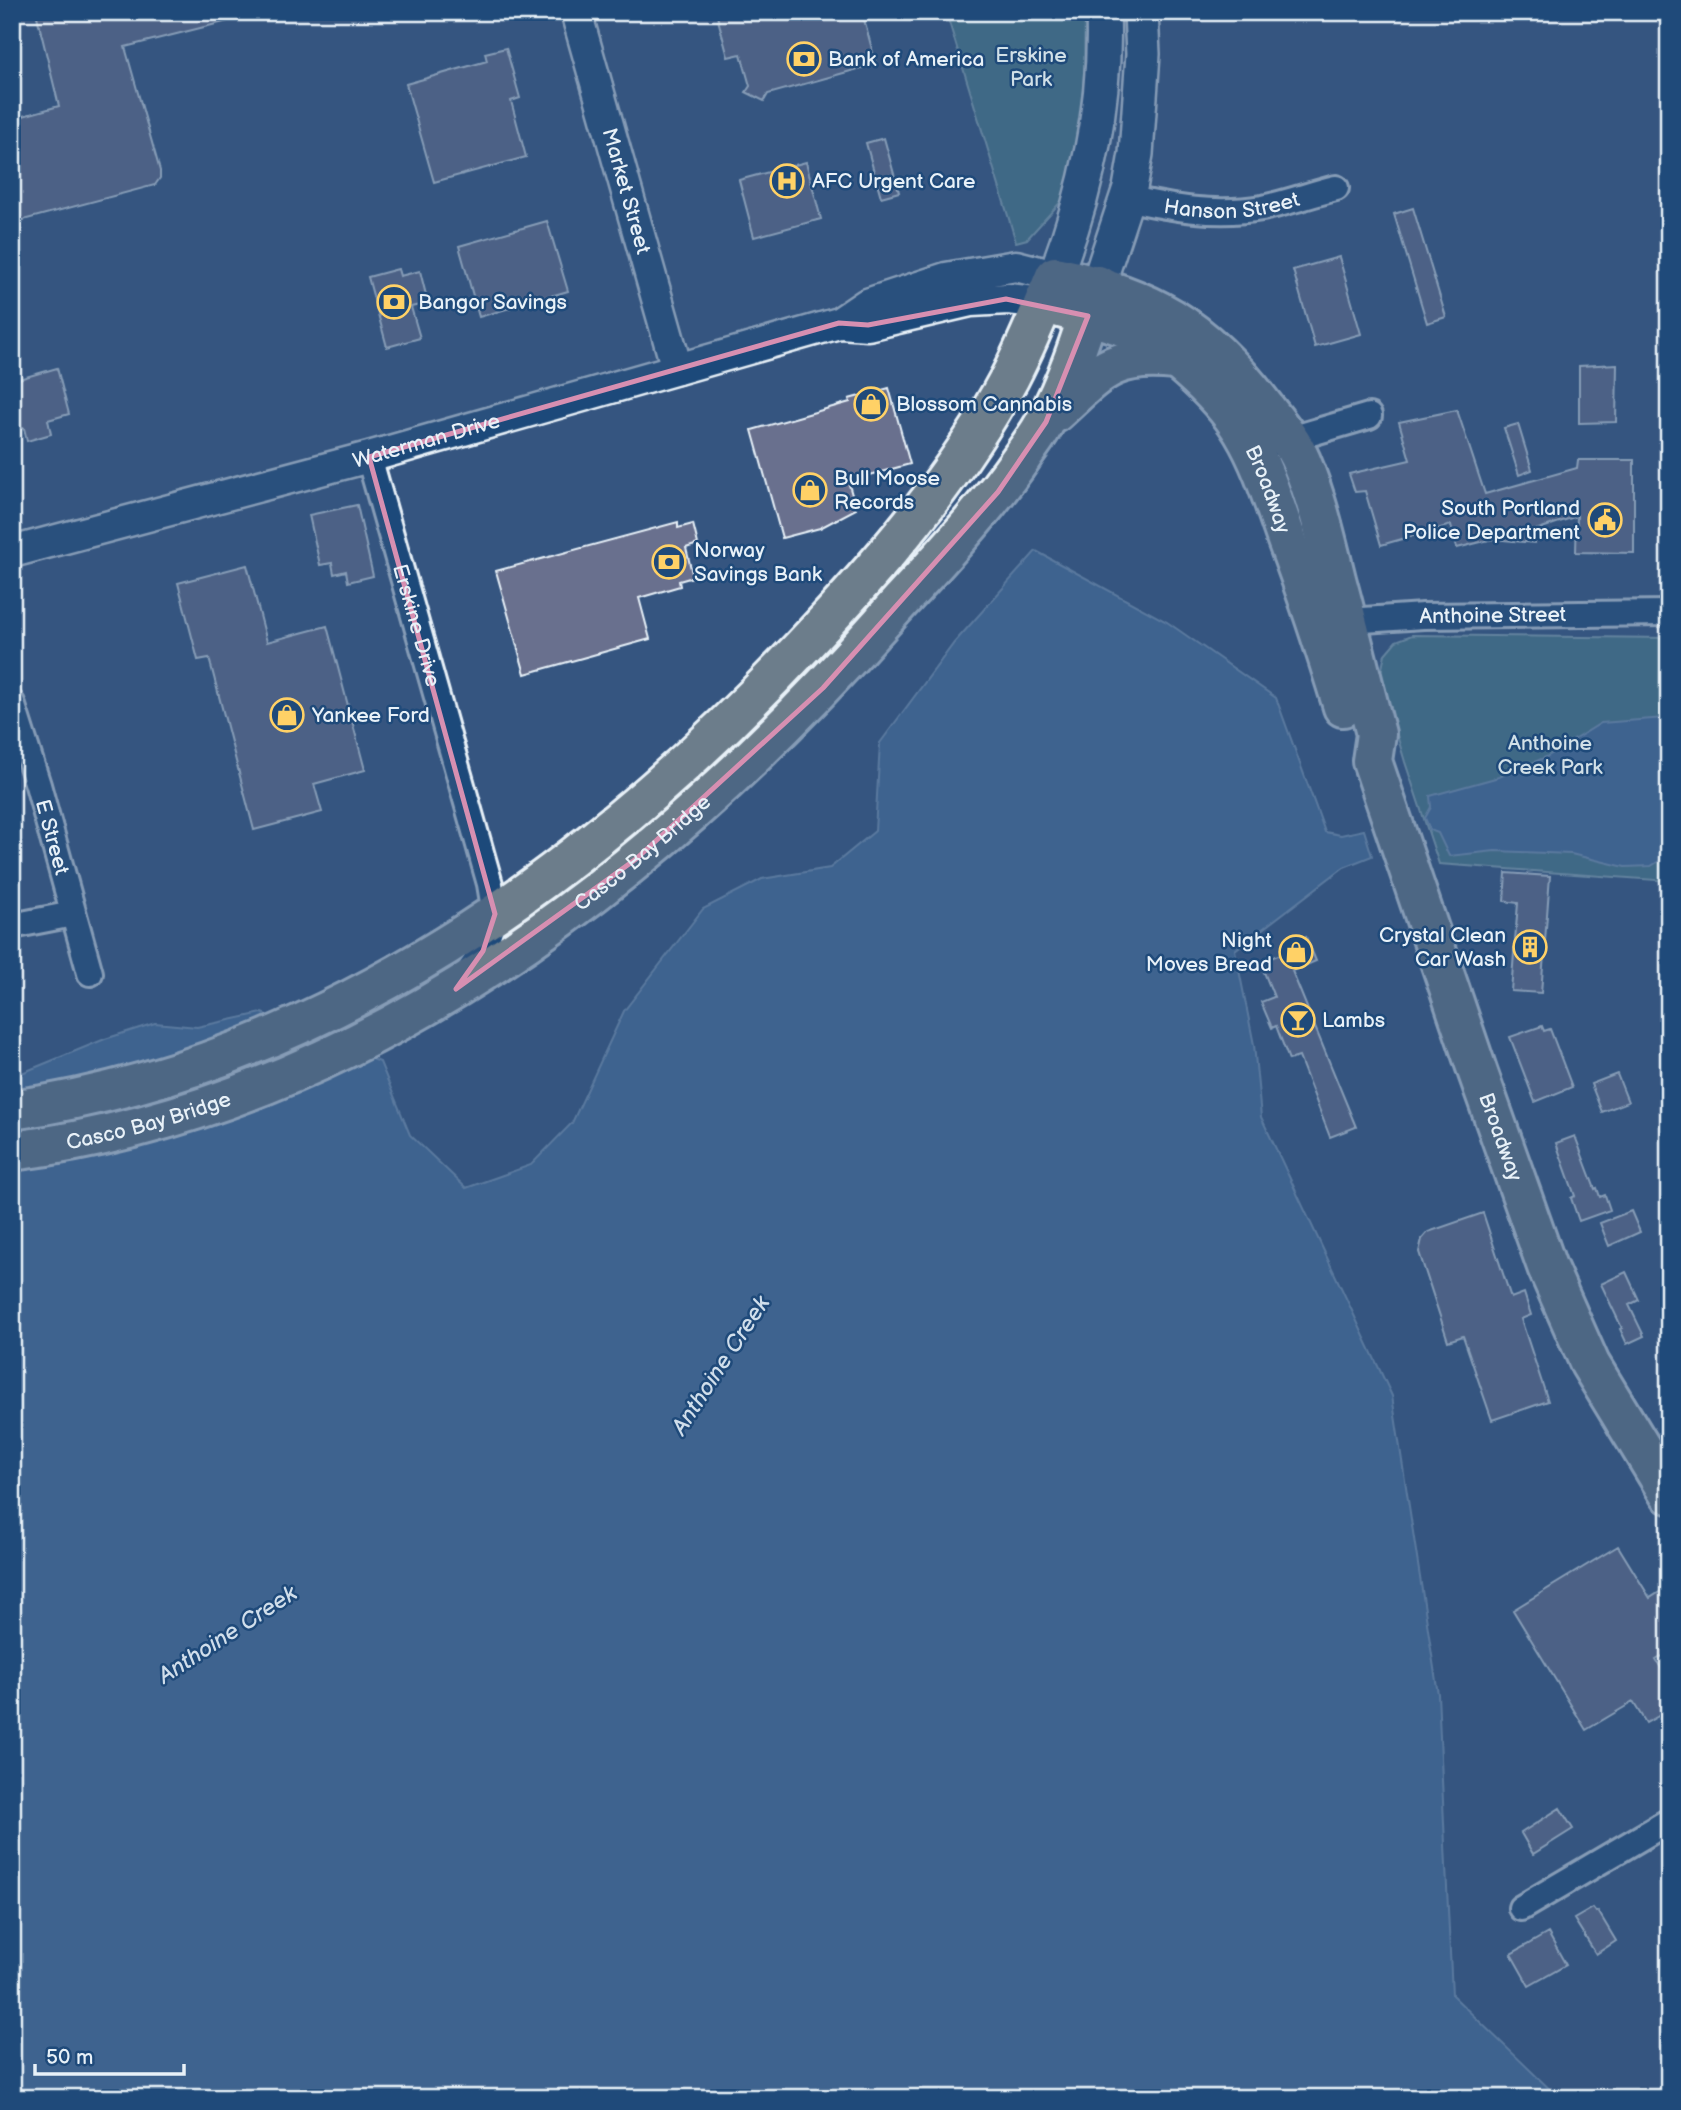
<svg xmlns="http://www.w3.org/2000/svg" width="1681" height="2110" viewBox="0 0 1681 2110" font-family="'Balsamiq Sans',sans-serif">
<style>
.green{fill:#4d818e;stroke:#9ab9c3;stroke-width:2}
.water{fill:#4873a2;stroke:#88a5c4;stroke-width:2}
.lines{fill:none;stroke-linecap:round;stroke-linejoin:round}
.stream{stroke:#88a5c4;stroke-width:6}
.building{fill:#69708e;stroke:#e8f1f8;stroke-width:2}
.minor-casing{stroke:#e8f1f8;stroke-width:30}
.tertiary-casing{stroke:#e8f1f8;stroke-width:35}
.secondary-casing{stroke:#e8f1f8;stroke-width:38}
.primary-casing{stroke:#e8f1f8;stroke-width:44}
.minor{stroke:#1f4a7a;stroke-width:24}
.tertiary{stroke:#1f4a7a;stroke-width:30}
.secondary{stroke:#1f4a7a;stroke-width:33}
.primary{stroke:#6c7d8b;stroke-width:38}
.marked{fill:none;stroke:#d78fb1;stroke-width:5;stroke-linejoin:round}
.labels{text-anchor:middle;stroke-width:5;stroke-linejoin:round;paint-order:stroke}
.park-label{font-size:21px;fill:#d1e0e8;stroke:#1f4a7a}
.poi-label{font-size:21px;fill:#e8f1f8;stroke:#1f4a7a;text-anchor:start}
.street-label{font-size:21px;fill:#e8f1f8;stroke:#1f4a7a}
.water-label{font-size:23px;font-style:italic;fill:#d0deeb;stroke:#1f4a7a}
</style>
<rect width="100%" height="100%" fill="#355580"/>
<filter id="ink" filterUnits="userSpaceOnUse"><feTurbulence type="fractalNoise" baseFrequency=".0143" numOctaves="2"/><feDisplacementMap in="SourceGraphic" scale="14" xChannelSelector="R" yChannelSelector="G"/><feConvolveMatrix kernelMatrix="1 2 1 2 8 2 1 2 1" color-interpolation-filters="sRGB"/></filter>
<g filter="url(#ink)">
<path class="green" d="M 946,12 L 1085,12 L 1084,74 L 1080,126 L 1066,196 L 1027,239 L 1016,242 Z
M 1412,635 L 1669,638 L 1669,881 L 1439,864 L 1405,762 L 1380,678 L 1385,654 L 1396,641 Z
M 1669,1113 L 1669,1232 L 1662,1213 Z"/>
<path class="water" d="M 1036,551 L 1167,622 L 1276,698 L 1325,832 L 1341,835 L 1364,830 L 1372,856 L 1344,867 L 1235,950 L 1254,1045 L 1261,1117 L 1392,1396 L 1438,1694 L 1452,1995 L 1559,2098 L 12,2098 L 12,1077 L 105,1039 L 155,1023 L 197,1027 L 262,1013 L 380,1062 L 410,1135 L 466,1188 L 531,1165 L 572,1123 L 624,1011 L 703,909 L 762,879 L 830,868 L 875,831 L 880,743 L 954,643 Z
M 1665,718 L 1669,724 L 1669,855 L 1651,866 L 1625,867 L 1571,854 L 1495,851 L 1449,856 L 1438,833 L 1430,830 L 1425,818 L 1431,807 L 1430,796 L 1499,777 L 1546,757 L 1601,723 Z"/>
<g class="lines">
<path class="stream" d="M 1669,1000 L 1661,1023 L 1665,1087 L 1669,1100"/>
</g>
<path class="building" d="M 36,12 L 239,12 L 240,18 L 125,47 L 160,171 L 160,178 L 155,185 L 12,223 L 12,119 L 59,106 Z
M 716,12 L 862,12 L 876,64 L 768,94 L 764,101 L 746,92 L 750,86 L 741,54 L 728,57 Z
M 506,48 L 520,98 L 511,101 L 526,157 L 434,182 L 406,84 L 487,61 L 485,53 Z
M 884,138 L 899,192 L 881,197 L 866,143 Z
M 806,162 L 821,219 L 754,237 L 739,180 Z
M 1413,208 L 1446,317 L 1427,323 L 1394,214 Z
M 547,221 L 568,291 L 479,317 L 459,246 Z
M 1339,257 L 1361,334 L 1315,347 L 1293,270 Z
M 398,269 L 400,276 L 420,271 L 428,303 L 411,307 L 420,338 L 387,347 L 368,277 Z
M 1617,364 L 1616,422 L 1579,423 L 1579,366 Z
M 57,368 L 69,414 L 48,420 L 51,434 L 27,441 L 24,428 L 12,431 L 12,381 Z
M 889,388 L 910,464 L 848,481 L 856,509 L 820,528 L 782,538 L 752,430 L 850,402 L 849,399 Z
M 1457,410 L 1485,494 L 1577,468 L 1578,460 L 1634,460 L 1634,553 L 1576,552 L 1577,516 L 1533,531 L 1535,543 L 1493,539 L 1457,548 L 1451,525 L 1381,545 L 1365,491 L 1355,492 L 1349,474 L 1410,460 L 1399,422 Z
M 1518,424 L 1532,470 L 1519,475 L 1504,428 Z
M 357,505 L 373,576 L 348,582 L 346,571 L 334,574 L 332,563 L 320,565 L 309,515 Z
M 678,522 L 678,528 L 693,524 L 698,544 L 686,548 L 693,577 L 679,581 L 680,586 L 639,598 L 650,639 L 525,674 L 496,571 Z
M 247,565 L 267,642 L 327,626 L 365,770 L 314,784 L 322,812 L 254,830 L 209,658 L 198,660 L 178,583 Z
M 1506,873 L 1550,876 L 1541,993 L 1511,991 L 1518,903 L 1504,901 Z
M 1306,937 L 1316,961 L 1292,971 L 1356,1127 L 1330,1137 L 1299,1057 L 1289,1060 L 1276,1026 L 1272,1028 L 1261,1002 L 1274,997 L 1260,962 L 1289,951 L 1286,945 Z
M 1542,1026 L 1544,1031 L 1550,1029 L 1572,1087 L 1535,1102 L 1510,1037 Z
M 1617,1074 L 1628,1102 L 1602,1112 L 1591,1084 Z
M 1575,1136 L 1595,1189 L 1597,1188 L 1600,1197 L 1605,1195 L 1610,1210 L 1579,1221 L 1571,1198 L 1575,1196 L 1556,1143 Z
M 1631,1211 L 1640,1232 L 1609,1246 L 1600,1223 Z
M 1483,1213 L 1511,1298 L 1524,1293 L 1531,1315 L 1521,1319 L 1548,1401 L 1492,1420 L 1463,1336 L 1448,1341 L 1419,1252 L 1422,1239 L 1428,1232 Z
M 1626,1272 L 1639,1300 L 1629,1305 L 1644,1336 L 1627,1344 L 1620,1329 L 1622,1328 L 1601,1284 Z
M 1618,1546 L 1650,1598 L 1669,1586 L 1669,1652 L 1656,1660 L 1669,1680 L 1669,1710 L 1646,1723 L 1633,1702 L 1586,1730 L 1513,1610 Z
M 1560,1808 L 1573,1829 L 1533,1854 L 1521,1833 Z
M 1593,1908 L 1596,1912 L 1598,1911 L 1616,1941 L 1596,1954 L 1574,1919 Z
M 1548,1933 L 1566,1965 L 1529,1986 L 1511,1954 Z"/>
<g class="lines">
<defs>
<g id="minor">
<path id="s1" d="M 1126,198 C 1171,208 1216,216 1262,208 C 1287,203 1311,194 1336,188"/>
<path d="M 1277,443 L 1369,416"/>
<path id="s2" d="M 369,457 L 490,884 L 495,914 L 483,951 L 467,974"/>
<path id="s3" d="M 1334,622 L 1423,616 L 1669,613"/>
<path id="s4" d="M 12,703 L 38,785 L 90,973"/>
<path d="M 12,926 L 73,914"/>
<path d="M 1521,1908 L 1669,1821"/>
</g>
<g id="tertiary">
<path id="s5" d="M 576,12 L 677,369"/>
<path d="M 840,323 L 868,325 L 971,301 L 1008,299 L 1044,303"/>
<path id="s6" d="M 12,552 L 369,457 L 839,323 L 867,304 L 946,278 L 1016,266 L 1055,276"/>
</g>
<path id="secondary" d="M 1055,276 C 1087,192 1107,103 1103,12
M 1098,285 L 1130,188 L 1136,154 L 1143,54 L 1141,12"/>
<g id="primary">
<path id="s7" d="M 1063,309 C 1082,314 1101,319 1119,325 C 1162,341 1220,393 1243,432 C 1263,465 1274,504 1287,540 C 1308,596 1326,651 1343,707"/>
<path d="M 1055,413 C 1099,373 1111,353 1175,360"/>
<path id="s8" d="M 12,1110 C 325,1065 591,872 802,647 C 878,567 958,475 1010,377 C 1027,344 1041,310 1055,276 C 1150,296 1203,326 1262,404 C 1276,422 1292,440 1301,461 C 1317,499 1326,539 1336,579 C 1350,630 1362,682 1376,734 L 1372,761 L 1478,1073 L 1547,1267 L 1590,1364 L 1669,1494"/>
<path id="s9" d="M 12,1151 C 357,1108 657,875 881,623 C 930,568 981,517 1022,457 C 1030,445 1040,433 1046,420 C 1069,378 1083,331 1098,285"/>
</g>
</defs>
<use href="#minor" class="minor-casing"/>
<use href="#tertiary" class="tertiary-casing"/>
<use href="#secondary" class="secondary-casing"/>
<use href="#primary" class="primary-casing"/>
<use href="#minor" class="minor"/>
<use href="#tertiary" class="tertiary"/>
<use href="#secondary" class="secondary"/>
<use href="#primary" class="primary"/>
</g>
</g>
<path d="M0 0H1681V2110H0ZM 1006,299 L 1088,316 L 1046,422 L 998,492 L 823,688 L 636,859 L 456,989 L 483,951 L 495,914 L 369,457 L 839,323 L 868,325 Z" fill="#355580" fill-opacity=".55" fill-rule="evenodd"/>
<path class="marked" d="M 1006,299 L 1088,316 L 1046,422 L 998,492 L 823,688 L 636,859 L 456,989 L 483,951 L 495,914 L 369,457 L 839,323 L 868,325 Z"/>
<defs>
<symbol id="bank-ring" viewBox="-11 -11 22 22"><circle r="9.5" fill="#1f4a7a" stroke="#ffd166" stroke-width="1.5"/><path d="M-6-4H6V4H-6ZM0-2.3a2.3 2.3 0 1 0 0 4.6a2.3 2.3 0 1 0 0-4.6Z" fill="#ffd166"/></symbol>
<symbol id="hospital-ring" viewBox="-11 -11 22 22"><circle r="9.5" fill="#1f4a7a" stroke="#ffd166" stroke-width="1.5"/><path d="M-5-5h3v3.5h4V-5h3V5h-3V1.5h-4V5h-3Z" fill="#ffd166"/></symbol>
<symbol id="shop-ring" viewBox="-11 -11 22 22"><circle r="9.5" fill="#1f4a7a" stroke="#ffd166" stroke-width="1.5"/><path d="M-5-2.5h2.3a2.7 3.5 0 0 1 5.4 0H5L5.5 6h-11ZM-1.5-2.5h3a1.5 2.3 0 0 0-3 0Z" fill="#ffd166"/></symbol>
<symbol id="civic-ring" viewBox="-11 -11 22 22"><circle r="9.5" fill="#1f4a7a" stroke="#ffd166" stroke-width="1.5"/><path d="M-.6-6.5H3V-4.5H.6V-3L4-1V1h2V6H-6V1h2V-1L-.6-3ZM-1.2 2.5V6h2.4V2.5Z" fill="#ffd166"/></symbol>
<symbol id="building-ring" viewBox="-11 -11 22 22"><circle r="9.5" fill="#1f4a7a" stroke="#ffd166" stroke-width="1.5"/><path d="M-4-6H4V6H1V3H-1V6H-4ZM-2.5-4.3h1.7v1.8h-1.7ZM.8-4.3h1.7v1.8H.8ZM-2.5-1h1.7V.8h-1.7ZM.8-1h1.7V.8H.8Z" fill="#ffd166"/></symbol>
<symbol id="bar-ring" viewBox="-11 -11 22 22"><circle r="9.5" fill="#1f4a7a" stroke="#ffd166" stroke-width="1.5"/><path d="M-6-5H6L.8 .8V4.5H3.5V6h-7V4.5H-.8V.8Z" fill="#ffd166"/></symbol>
</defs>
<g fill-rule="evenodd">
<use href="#bank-ring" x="785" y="40" width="38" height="38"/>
<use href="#hospital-ring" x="768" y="162" width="38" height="38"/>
<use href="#bank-ring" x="375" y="283" width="38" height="38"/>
<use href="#shop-ring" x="852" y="385" width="38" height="38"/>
<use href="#shop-ring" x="791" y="471" width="38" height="38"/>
<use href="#civic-ring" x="1586" y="501" width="38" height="38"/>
<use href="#bank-ring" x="650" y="543" width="38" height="38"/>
<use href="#shop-ring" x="268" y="696" width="38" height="38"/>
<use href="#building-ring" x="1511" y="928" width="38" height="38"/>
<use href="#shop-ring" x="1277" y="933" width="38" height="38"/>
<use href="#bar-ring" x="1279" y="1001" width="38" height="38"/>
</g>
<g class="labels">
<g class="park-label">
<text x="1031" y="62">Erskine<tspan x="1031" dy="24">Park</tspan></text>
<text x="1550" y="750">Anthoine<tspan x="1550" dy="24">Creek Park</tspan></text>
</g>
<g class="poi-label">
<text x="828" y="66">Bank of America</text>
<text x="812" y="188">AFC Urgent Care</text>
<text x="418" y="309">Bangor Savings</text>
<text x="896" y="411">Blossom Cannabis</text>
<text x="834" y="485">Bull Moose<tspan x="834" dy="24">Records</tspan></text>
<text x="1580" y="515" text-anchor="end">South Portland<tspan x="1580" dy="24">Police Department</tspan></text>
<text x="694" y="557">Norway<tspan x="694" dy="24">Savings Bank</tspan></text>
<text x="312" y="722">Yankee Ford</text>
<text x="1506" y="942" text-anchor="end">Crystal Clean<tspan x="1506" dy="24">Car Wash</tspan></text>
<text x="1272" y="947" text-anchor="end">Night<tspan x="1272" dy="24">Moves Bread</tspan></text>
<text x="1322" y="1027">Lambs</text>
</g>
<g class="street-label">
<text dy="7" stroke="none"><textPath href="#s5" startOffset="186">Market Street</textPath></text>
<text dy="7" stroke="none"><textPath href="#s1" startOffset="107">Hanson Street</textPath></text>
<text dy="7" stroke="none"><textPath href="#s6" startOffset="429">Waterman Drive</textPath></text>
<text dy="7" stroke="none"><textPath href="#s7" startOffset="287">Broadway</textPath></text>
<text dy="7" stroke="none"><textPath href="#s3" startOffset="159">Anthoine Street</textPath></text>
<text dy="7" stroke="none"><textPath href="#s2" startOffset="175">Erskine Drive</textPath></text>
<text dy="7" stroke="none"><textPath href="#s4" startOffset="140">E Street</textPath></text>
<text dy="7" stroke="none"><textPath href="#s9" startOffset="707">Casco Bay Bridge</textPath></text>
<text dy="7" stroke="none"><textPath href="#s9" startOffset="140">Casco Bay Bridge</textPath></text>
<text dy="7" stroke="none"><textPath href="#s8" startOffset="2413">Broadway</textPath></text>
</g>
<g class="water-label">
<text transform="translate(720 1365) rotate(-57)" y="8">Anthoine Creek</text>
<text transform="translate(227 1634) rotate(-33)" y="8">Anthoine Creek</text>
</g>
</g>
<rect width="1681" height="2110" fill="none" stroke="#1f4a7a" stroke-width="42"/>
<rect x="21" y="21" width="1639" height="2068" fill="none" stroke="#e8f1f8" stroke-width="2.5" filter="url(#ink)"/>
<path d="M35 2064v10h149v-10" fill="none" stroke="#e8f1f8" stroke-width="3.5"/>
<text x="46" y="2064" font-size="21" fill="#e8f1f8" stroke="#1f4a7a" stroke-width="5" paint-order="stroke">50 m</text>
</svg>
